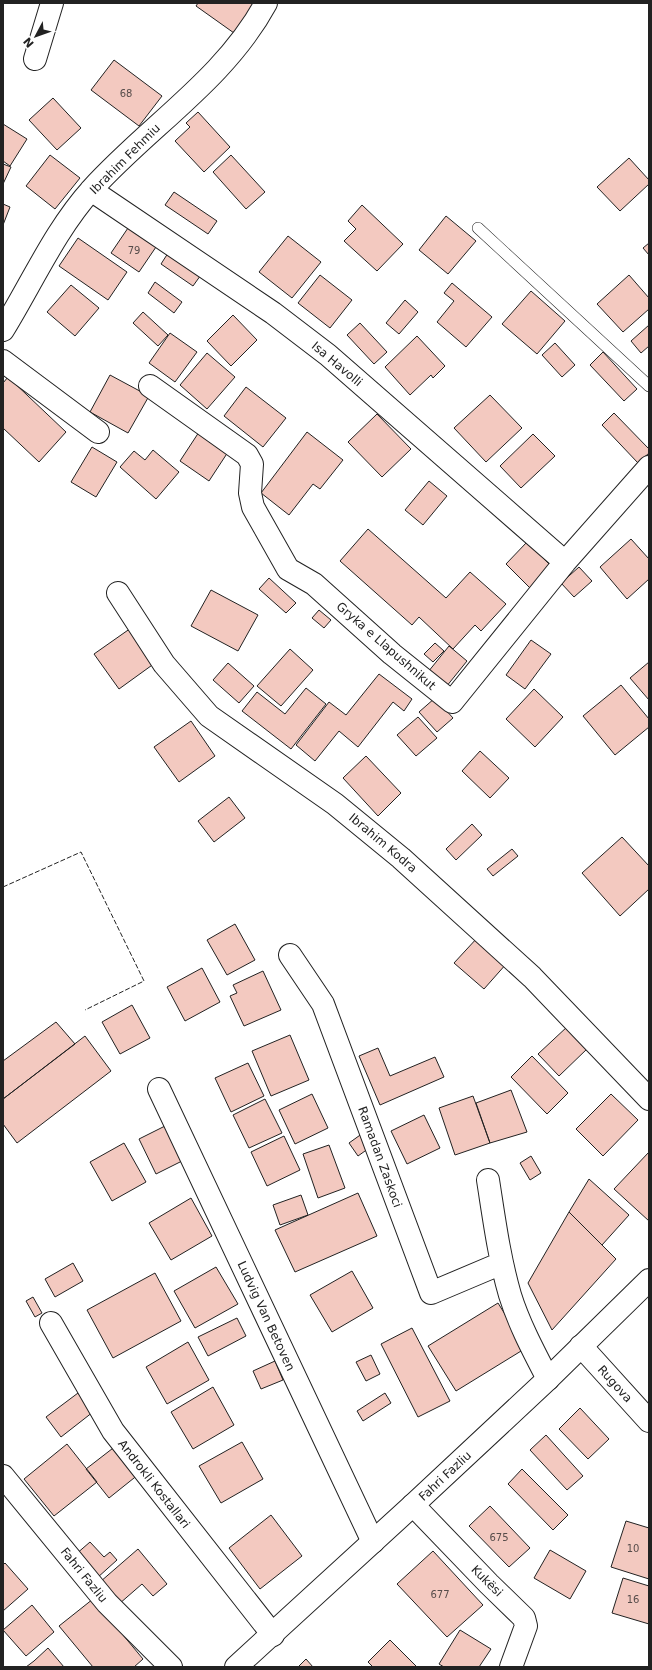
<svg xmlns="http://www.w3.org/2000/svg" width="652" height="1670" viewBox="0 0 652 1670" font-family="'DejaVu Sans',sans-serif">
<style>
.building{fill:#f3c9c0;stroke:#222}
.lines{fill:none;stroke-linecap:round;stroke-linejoin:round}
.lane-casing{stroke:#222;stroke-width:12}
.street-casing{stroke:#222;stroke-width:24}
.primary-casing{stroke:#222;stroke-width:24}
.lane{stroke:#fff;stroke-width:11}
.street{stroke:#fff;stroke-width:22}
.primary{stroke:#fff;stroke-width:22}
.fence{stroke:#222;stroke-width:1;stroke-dasharray:5 2;stroke-linecap:butt}
.labels{text-anchor:middle;stroke-width:3;stroke-linejoin:round;paint-order:stroke}
.number-label{font-size:10px;fill:#564c4a}
.street-label{font-size:12px;fill:#222;stroke:#fff}
</style>
<rect width="100%" height="100%" fill="#fff"/>
<path class="building" d="M 198,3 L 255,3 L 234,33 L 196,6 Z
M 114,60 L 162,96 L 139,126 L 91,90 Z
M 53,98 L 81,128 L 57,150 L 29,120 Z
M 198,112 L 230,147 L 204,172 L 175,141 L 190,127 L 186,123 Z
M 3,124 L 27,139 L 10,166 L 3,161 Z
M 50,155 L 80,178 L 55,209 L 26,186 Z
M 231,155 L 265,192 L 246,209 L 213,172 Z
M 629,158 L 649,180 L 649,184 L 620,211 L 597,187 Z
M 3,164 L 11,167 L 3,184 Z
M 174,192 L 217,221 L 208,234 L 165,205 Z
M 3,204 L 10,207 L 3,225 Z
M 362,205 L 403,244 L 377,271 L 344,241 L 356,229 L 348,221 Z
M 446,216 L 476,241 L 448,274 L 419,250 Z
M 128,228 L 156,247 L 139,272 L 111,253 Z
M 288,236 L 321,262 L 292,298 L 259,272 Z
M 78,238 L 127,272 L 108,300 L 59,266 Z
M 649,243 L 649,255 L 643,248 Z
M 170,250 L 203,272 L 193,286 L 161,264 Z
M 320,275 L 352,300 L 330,328 L 298,303 Z
M 629,275 L 649,298 L 649,309 L 623,332 L 597,304 Z
M 155,282 L 182,302 L 174,313 L 148,293 Z
M 452,283 L 492,317 L 466,347 L 437,322 L 454,301 L 444,293 Z
M 71,285 L 99,308 L 75,336 L 47,312 Z
M 531,291 L 565,321 L 537,354 L 502,324 Z
M 405,300 L 418,312 L 399,334 L 386,323 Z
M 143,312 L 168,335 L 158,346 L 133,323 Z
M 233,315 L 257,340 L 231,366 L 207,341 Z
M 360,323 L 387,352 L 374,364 L 347,335 Z
M 649,325 L 649,346 L 641,353 L 631,341 Z
M 170,333 L 197,352 L 175,382 L 149,363 Z
M 417,336 L 445,366 L 433,378 L 431,375 L 410,395 L 385,367 Z
M 555,343 L 575,365 L 562,377 L 542,355 Z
M 603,352 L 637,389 L 624,401 L 590,365 Z
M 207,353 L 235,377 L 207,409 L 180,385 Z
M 110,375 L 149,396 L 128,433 L 90,412 Z
M 8,377 L 66,432 L 39,462 L 3,428 L 3,383 Z
M 246,387 L 286,418 L 263,447 L 224,416 Z
M 490,395 L 522,428 L 486,462 L 454,428 Z
M 614,413 L 649,449 L 649,453 L 638,463 L 602,425 Z
M 377,414 L 411,449 L 382,477 L 348,442 Z
M 199,432 L 228,452 L 209,481 L 180,461 Z
M 307,432 L 343,460 L 320,489 L 313,484 L 289,515 L 261,493 Z
M 533,434 L 555,456 L 521,488 L 500,466 Z
M 92,447 L 117,462 L 96,497 L 71,482 Z
M 153,450 L 179,472 L 156,499 L 120,467 L 134,451 L 145,460 Z
M 429,481 L 447,496 L 423,525 L 405,510 Z
M 368,529 L 446,598 L 470,572 L 506,604 L 481,631 L 475,625 L 453,649 L 419,617 L 412,625 L 340,561 Z
M 631,539 L 649,559 L 649,579 L 627,599 L 600,567 Z
M 527,542 L 551,566 L 530,588 L 506,564 Z
M 579,567 L 592,581 L 574,597 L 561,583 Z
M 269,578 L 296,603 L 286,613 L 259,589 Z
M 211,590 L 258,615 L 238,651 L 191,626 Z
M 319,610 L 331,620 L 324,628 L 312,618 Z
M 131,628 L 155,663 L 119,689 L 94,654 Z
M 531,640 L 551,654 L 525,689 L 506,675 Z
M 435,643 L 444,651 L 433,662 L 424,654 Z
M 449,646 L 467,661 L 446,687 L 428,672 Z
M 290,649 L 313,670 L 281,706 L 257,686 Z
M 649,662 L 649,700 L 630,678 Z
M 228,663 L 254,686 L 239,703 L 213,680 Z
M 379,674 L 412,699 L 404,711 L 393,702 L 358,747 L 339,731 L 315,761 L 296,745 L 329,702 L 346,715 Z
M 621,685 L 649,719 L 649,727 L 615,755 L 583,716 Z
M 306,688 L 326,704 L 291,749 L 242,711 L 257,692 L 285,714 Z
M 534,689 L 563,717 L 535,747 L 506,719 Z
M 435,698 L 453,718 L 437,732 L 419,712 Z
M 418,717 L 437,738 L 416,756 L 397,735 Z
M 191,721 L 215,756 L 179,782 L 154,747 Z
M 480,751 L 509,778 L 490,798 L 462,771 Z
M 366,756 L 401,793 L 378,816 L 343,778 Z
M 229,797 L 245,818 L 214,842 L 198,821 Z
M 472,824 L 482,835 L 456,860 L 446,849 Z
M 622,837 L 649,866 L 649,889 L 620,916 L 582,873 Z
M 512,849 L 518,856 L 493,876 L 487,869 Z
M 235,924 L 255,960 L 227,975 L 207,940 Z
M 478,937 L 507,963 L 484,989 L 454,963 Z
M 202,968 L 220,1002 L 185,1021 L 167,987 Z
M 263,971 L 281,1010 L 244,1026 L 230,996 L 237,993 L 233,985 Z
M 132,1005 L 150,1038 L 120,1054 L 102,1022 Z
M 56,1022 L 75,1044 L 3,1099 L 3,1061 Z
M 568,1026 L 588,1048 L 559,1076 L 538,1054 Z
M 290,1035 L 309,1080 L 271,1096 L 252,1051 Z
M 85,1036 L 111,1071 L 17,1143 L 3,1124 L 3,1099 Z
M 378,1048 L 390,1076 L 435,1057 L 444,1077 L 380,1105 L 359,1056 Z
M 532,1056 L 568,1093 L 547,1114 L 511,1077 Z
M 248,1063 L 264,1096 L 231,1112 L 215,1078 Z
M 511,1090 L 527,1132 L 490,1143 L 476,1103 Z
M 312,1094 L 328,1128 L 295,1144 L 279,1110 Z
M 611,1094 L 638,1120 L 603,1156 L 576,1129 Z
M 473,1096 L 490,1143 L 455,1155 L 439,1108 Z
M 265,1099 L 282,1133 L 249,1148 L 233,1115 Z
M 424,1115 L 440,1148 L 407,1164 L 391,1131 Z
M 165,1126 L 182,1161 L 156,1174 L 139,1139 Z
M 363,1133 L 372,1146 L 358,1156 L 349,1143 Z
M 284,1136 L 300,1170 L 267,1186 L 251,1152 Z
M 124,1143 L 146,1182 L 112,1201 L 90,1162 Z
M 329,1145 L 345,1188 L 318,1198 L 303,1154 Z
M 649,1152 L 649,1221 L 614,1189 Z
M 531,1156 L 541,1173 L 530,1180 L 520,1163 Z
M 589,1179 L 629,1215 L 602,1245 L 569,1212 Z
M 358,1193 L 377,1236 L 295,1272 L 275,1230 Z
M 301,1195 L 308,1215 L 280,1225 L 273,1205 Z
M 191,1198 L 212,1236 L 171,1260 L 149,1223 Z
M 569,1212 L 616,1259 L 552,1330 L 528,1283 Z
M 73,1263 L 83,1281 L 55,1297 L 45,1279 Z
M 216,1267 L 238,1304 L 195,1328 L 174,1291 Z
M 352,1271 L 373,1308 L 332,1332 L 310,1295 Z
M 155,1273 L 181,1321 L 113,1358 L 87,1310 Z
M 33,1297 L 42,1313 L 35,1317 L 26,1301 Z
M 498,1303 L 526,1348 L 456,1391 L 428,1346 Z
M 237,1318 L 246,1336 L 208,1356 L 198,1337 Z
M 412,1328 L 450,1401 L 418,1417 L 381,1344 Z
M 188,1342 L 209,1380 L 167,1404 L 146,1367 Z
M 371,1355 L 380,1374 L 366,1381 L 356,1362 Z
M 275,1361 L 283,1380 L 261,1389 L 253,1371 Z
M 213,1387 L 234,1425 L 193,1449 L 171,1412 Z
M 78,1393 L 93,1412 L 61,1437 L 46,1417 Z
M 385,1393 L 391,1403 L 363,1421 L 357,1411 Z
M 580,1408 L 609,1439 L 588,1459 L 559,1429 Z
M 546,1435 L 583,1476 L 567,1490 L 530,1450 Z
M 242,1442 L 263,1479 L 221,1503 L 199,1466 Z
M 67,1444 L 97,1482 L 54,1516 L 24,1479 Z
M 117,1445 L 139,1474 L 109,1498 L 86,1469 Z
M 522,1469 L 568,1515 L 553,1530 L 508,1484 Z
M 490,1506 L 530,1548 L 509,1567 L 469,1526 Z
M 271,1515 L 302,1556 L 260,1589 L 229,1548 Z
M 626,1521 L 649,1528 L 649,1579 L 611,1567 Z
M 90,1542 L 104,1557 L 110,1552 L 117,1560 L 97,1578 L 75,1555 Z
M 138,1549 L 167,1584 L 153,1596 L 142,1584 L 119,1604 L 100,1582 Z
M 550,1550 L 586,1571 L 570,1599 L 534,1578 Z
M 433,1551 L 483,1605 L 447,1637 L 397,1584 Z
M 5,1563 L 28,1589 L 3,1611 L 3,1565 Z
M 623,1578 L 649,1586 L 649,1624 L 612,1613 Z
M 93,1599 L 143,1659 L 134,1667 L 93,1667 L 59,1626 Z
M 32,1605 L 54,1632 L 26,1656 L 3,1630 Z
M 460,1630 L 491,1649 L 479,1667 L 444,1667 L 439,1664 Z
M 390,1640 L 417,1667 L 373,1667 L 368,1662 Z
M 48,1648 L 64,1667 L 26,1667 L 34,1661 Z
M 306,1659 L 313,1667 L 298,1667 Z"/>
<g class="lines">
<defs>
<path id="lane" d="M 478,228 L 649,386"/>
<path id="street" d="M 35,59 L 52,3
M 91,190 L 273,313 L 328,355 L 565,562
M 3,330 C 32,283 55,230 92,189 C 149,126 225,79 266,3
M 3,361 L 98,432
M 150,386 L 247,455 L 252,464 L 250,493 L 253,507 L 288,569 L 314,584 L 392,654 L 452,702 L 565,562 L 649,467
M 118,593 L 164,664 L 209,716 L 335,804 L 401,858 L 532,977 L 649,1099
M 290,955 L 323,1004 L 431,1293 L 502,1263
M 159,1089 L 373,1542
M 488,1180 C 494,1218 499,1257 510,1295 C 519,1324 534,1352 548,1379
M 51,1323 L 113,1431 L 273,1635
M 581,1346 L 649,1421
M 3,1476 L 107,1603 L 171,1667
M 413,1505 L 489,1584 L 524,1618 L 526,1626 L 511,1667"/>
<path id="primary" d="M 236,1667 L 413,1505 L 548,1379 L 649,1280"/>
</defs>
<use href="#lane" class="lane-casing"/>
<use href="#street" class="street-casing"/>
<use href="#primary" class="primary-casing"/>
<use href="#lane" class="lane"/>
<use href="#street" class="street"/>
<use href="#primary" class="primary"/>
<path class="fence" d="M 3,887 L 81,852 L 144,981 L 85,1010"/>
</g>
<g class="labels">
<g class="number-label">
<text x="126" y="97">68</text>
<text x="134" y="254">79</text>
<text x="499" y="1541">675</text>
<text x="633" y="1552">10</text>
<text x="440" y="1598">677</text>
<text x="633" y="1603">16</text>
</g>
<g class="street-label">
<text transform="translate(125 159) rotate(-45)" y="4">Ibrahim Fehmiu</text>
<text transform="translate(337 364) rotate(40)" y="4">Isa Havolli</text>
<text transform="translate(386 646) rotate(41)" y="4">Gryka e Llapushnikut</text>
<text transform="translate(383 843) rotate(40)" y="4">Ibrahim Kodra</text>
<text transform="translate(380 1157) rotate(70)" y="4">Ramadan Zaskoci</text>
<text transform="translate(266 1316) rotate(65)" y="4">Ludvig Van Betoven</text>
<text transform="translate(615 1384) rotate(48)" y="4">Rugova</text>
<text transform="translate(445 1476) rotate(-43)" y="4">Fahri Fazliu</text>
<text transform="translate(154 1484) rotate(52)" y="4">Androkli Kostallari</text>
<text transform="translate(84 1575) rotate(51)" y="4">Fahri Fazliu</text>
<text transform="translate(487 1581) rotate(45)" y="4">Kukësi</text>
</g>
</g>
<rect width="652" height="1670" fill="none" stroke="#222222" stroke-width="8"/>
<g transform="translate(36 36) rotate(229)" stroke="#ffffff" stroke-width="3" paint-order="stroke">
<path d="M0-3L7 15L0 10L-7 15Z" fill="#222222"/>
<text y="-6" font-size="11" font-weight="bold" text-anchor="middle" fill="#222222">N</text>
</g>
</svg>
